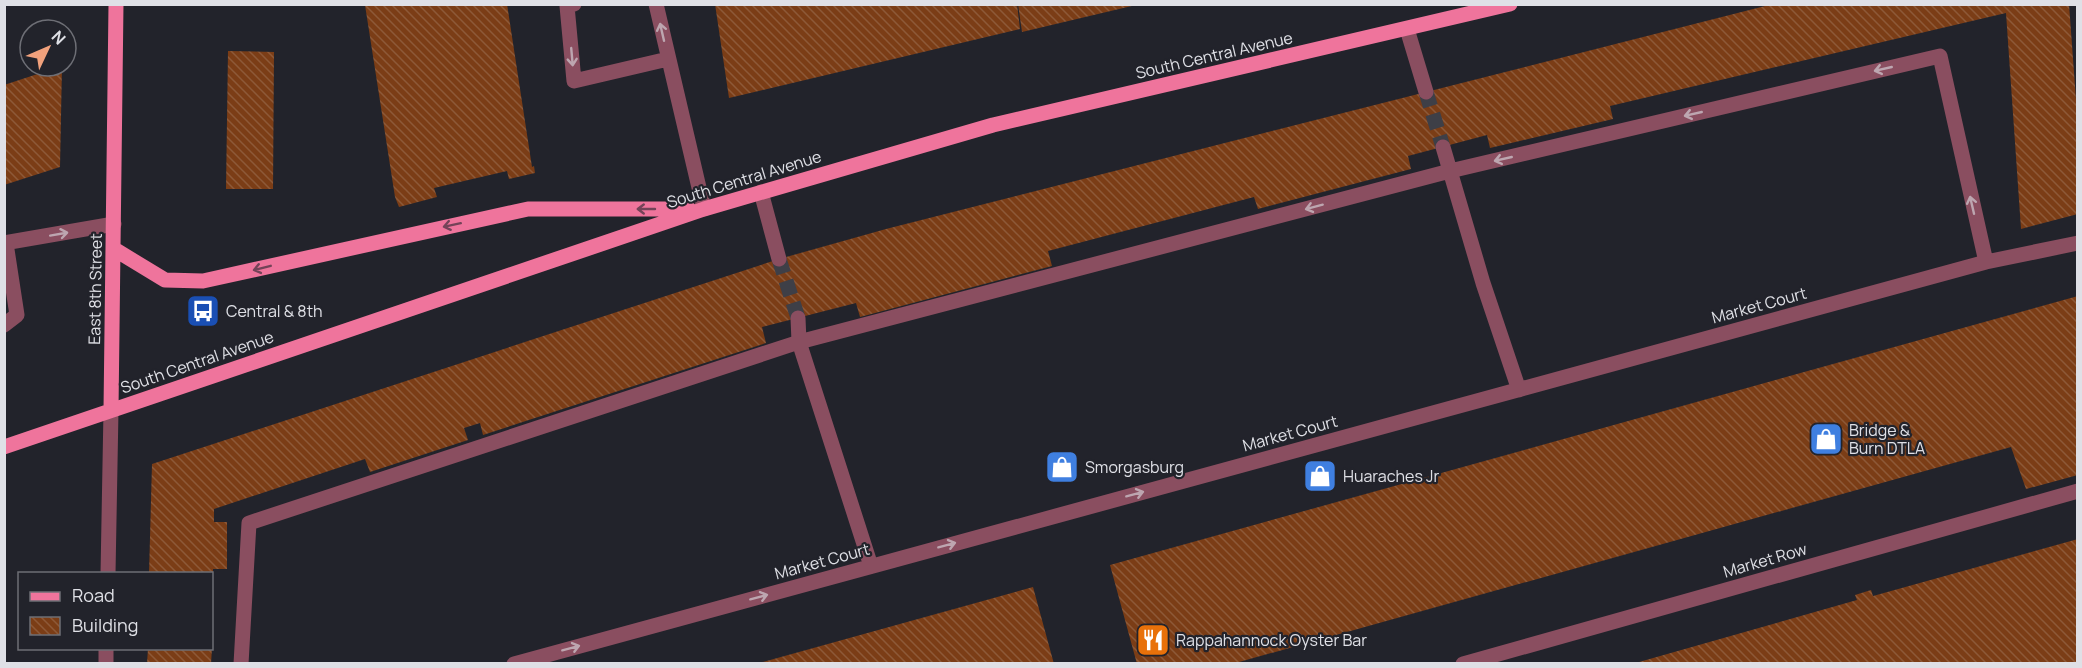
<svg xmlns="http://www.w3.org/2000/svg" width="2082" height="668" viewBox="0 0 2082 668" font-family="Manrope,sans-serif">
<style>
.building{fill:url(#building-back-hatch)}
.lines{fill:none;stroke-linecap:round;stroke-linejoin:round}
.minor-tunnel{stroke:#3e3f47;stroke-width:15;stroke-dasharray:15 8;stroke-linecap:butt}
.minor{stroke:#8a4e60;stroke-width:15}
.major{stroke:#ef749c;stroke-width:15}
.oneway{stroke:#bda6b0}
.oneway2{stroke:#744358}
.labels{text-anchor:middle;stroke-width:4.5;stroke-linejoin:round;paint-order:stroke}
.street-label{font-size:16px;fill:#dfe0e6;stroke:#22232b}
.poi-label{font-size:16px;fill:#dfe0e6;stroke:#22232b;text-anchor:start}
</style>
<defs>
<pattern id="building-back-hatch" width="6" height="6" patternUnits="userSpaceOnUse" patternTransform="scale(1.5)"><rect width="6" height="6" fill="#7b3d16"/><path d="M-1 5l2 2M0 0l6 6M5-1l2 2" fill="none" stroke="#8d5938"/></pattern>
</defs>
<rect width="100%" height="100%" fill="#22232b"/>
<path class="building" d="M 507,4 L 532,167 L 534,166 L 535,173 L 509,179 L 507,171 L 434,188 L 437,197 L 399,207 L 395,197 L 365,5 Z
M 715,4 L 1017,4 L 1020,29 L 729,98 Z
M 1018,4 L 1136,4 L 1136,5 L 1022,32 Z
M 1773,4 L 2069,4 L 2078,127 L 2078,214 L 2021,229 L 2006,13 L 1610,106 L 1613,119 L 1490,148 L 1487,135 L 1408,156 L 1411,169 L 1258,209 L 1254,197 L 1048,251 L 1052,266 L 860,317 L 856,303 L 762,327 L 766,343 L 483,435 L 480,423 L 464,428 L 468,440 L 370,472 L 365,459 L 214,509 L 214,522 L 227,522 L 227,569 L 213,569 L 213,574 L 149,574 L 152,464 L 779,259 L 886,229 Z
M 228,51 L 274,52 L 273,189 L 226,189 Z
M 62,66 L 60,167 L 4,185 L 4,85 Z
M 2078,296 L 2078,475 L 2026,489 L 2011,447 L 1232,664 L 1137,664 L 1110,565 Z
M 2078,539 L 2078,664 L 1632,664 L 1857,600 L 1855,595 L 1871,590 L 1873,596 Z
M 1033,587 L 1054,664 L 759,664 L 759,663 Z
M 148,648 L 212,648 L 211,664 L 147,664 Z"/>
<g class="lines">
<path class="minor-tunnel" d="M 1426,92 L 1443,147
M 779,259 L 798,318"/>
<path class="minor" d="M 574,4 L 567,6 L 574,81 L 668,59
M 656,4 L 704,209
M 1407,29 L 1426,92
M 1443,147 L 1483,283 L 1519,390
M 761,192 L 779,259
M 4,243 L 114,224
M 798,318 L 799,342 L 871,566
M 4,325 L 17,315 L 6,243
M 108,574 L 111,410
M 106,664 L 106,648
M 241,664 L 249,523 L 799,342 L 1450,171 L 1940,56 L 1986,262
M 514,664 L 1986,262 L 2078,243
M 1463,664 L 2078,491"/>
<path class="major" d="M 114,249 L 165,280 L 203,281 L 528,209 L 689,209
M 111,410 L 116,4
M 4,447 L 704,209 L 993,125 L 1510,4"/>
</g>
<defs><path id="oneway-shaft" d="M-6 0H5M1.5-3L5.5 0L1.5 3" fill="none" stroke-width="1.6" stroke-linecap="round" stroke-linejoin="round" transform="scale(1.5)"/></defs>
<g class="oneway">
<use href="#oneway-shaft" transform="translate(662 32) rotate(-103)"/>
<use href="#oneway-shaft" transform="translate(572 57) rotate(85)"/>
<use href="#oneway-shaft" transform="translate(1883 69) rotate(167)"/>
<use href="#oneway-shaft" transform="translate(1693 114) rotate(167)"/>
<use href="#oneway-shaft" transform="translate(1503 159) rotate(167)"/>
<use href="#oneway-shaft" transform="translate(1972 205) rotate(-103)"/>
<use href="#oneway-shaft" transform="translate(1314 207) rotate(165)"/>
<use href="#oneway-shaft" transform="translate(59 234) rotate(-10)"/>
<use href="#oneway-shaft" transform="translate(1135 494) rotate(-15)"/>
<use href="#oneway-shaft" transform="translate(947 545) rotate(-15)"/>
<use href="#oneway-shaft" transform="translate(759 597) rotate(-15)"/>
<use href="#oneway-shaft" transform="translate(571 648) rotate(-15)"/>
</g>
<g class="oneway2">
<use href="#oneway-shaft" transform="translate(646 209) rotate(180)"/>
<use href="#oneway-shaft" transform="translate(452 225) rotate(168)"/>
<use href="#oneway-shaft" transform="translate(262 268) rotate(166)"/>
</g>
<defs>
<symbol id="bus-square" viewBox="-11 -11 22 22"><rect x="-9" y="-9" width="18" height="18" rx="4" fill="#1a4fb4" stroke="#22232b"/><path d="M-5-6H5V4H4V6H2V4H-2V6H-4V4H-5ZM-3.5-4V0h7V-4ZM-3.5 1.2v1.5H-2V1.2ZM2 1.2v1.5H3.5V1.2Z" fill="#fff"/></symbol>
<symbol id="shop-square" viewBox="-11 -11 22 22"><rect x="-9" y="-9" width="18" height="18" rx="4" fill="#3f7fe0" stroke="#22232b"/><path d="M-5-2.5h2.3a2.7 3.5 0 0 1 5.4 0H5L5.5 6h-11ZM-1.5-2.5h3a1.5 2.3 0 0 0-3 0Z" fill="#fff"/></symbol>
<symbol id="restaurant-square" viewBox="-11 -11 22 22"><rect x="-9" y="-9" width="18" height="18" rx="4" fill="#e8710a" stroke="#22232b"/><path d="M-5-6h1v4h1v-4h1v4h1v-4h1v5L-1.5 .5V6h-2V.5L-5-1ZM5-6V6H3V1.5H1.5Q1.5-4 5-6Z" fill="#fff"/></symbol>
</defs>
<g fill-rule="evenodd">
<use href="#bus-square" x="184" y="292" width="38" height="38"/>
<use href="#shop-square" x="1807" y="420" width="38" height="38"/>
<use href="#shop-square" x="1043" y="448" width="38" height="38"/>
<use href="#shop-square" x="1301" y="457" width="38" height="38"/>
<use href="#restaurant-square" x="1134" y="621" width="38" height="38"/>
</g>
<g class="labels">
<g class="street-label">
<text transform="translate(1214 55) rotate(-13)" y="6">South Central Avenue</text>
<text transform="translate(744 179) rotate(-17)" y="6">South Central Avenue</text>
<text transform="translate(95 289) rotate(-89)" y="6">East 8th Street</text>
<text transform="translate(1759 305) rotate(-15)" y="6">Market Court</text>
<text transform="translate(197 362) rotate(-19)" y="6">South Central Avenue</text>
<text transform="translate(1290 433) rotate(-15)" y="6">Market Court</text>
<text transform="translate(1765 560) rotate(-16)" y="6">Market Row</text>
<text transform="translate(822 561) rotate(-15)" y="6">Market Court</text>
</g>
<g class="poi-label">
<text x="226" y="317">Central &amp; 8th</text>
<text x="1849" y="436">Bridge &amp;<tspan x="1849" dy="18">Burn DTLA</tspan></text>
<text x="1085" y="473">Smorgasburg</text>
<text x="1343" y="482">Huaraches Jr</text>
<text x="1176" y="646">Rappahannock Oyster Bar</text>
</g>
</g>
<rect width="2082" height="668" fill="none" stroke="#dfe0e6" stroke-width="12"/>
<rect x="18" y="572" width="195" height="78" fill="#22232b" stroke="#6e6f76" stroke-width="1.5"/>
<rect x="30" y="592" width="30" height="9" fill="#ef749c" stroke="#6e6f76" stroke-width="1.5"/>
<text x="72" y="602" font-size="18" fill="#dfe0e6">Road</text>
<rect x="30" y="617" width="30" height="18" fill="url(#building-back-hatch)" stroke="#6e6f76" stroke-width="1.5"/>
<text x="72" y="632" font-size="18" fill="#dfe0e6">Building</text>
<g transform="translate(48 48) rotate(46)"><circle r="28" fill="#22232b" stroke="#6e6f76" stroke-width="1.5"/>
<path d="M0-4.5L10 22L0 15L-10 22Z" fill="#f1a17c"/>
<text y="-9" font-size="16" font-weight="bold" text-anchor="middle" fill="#dfe0e6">N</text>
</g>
</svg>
